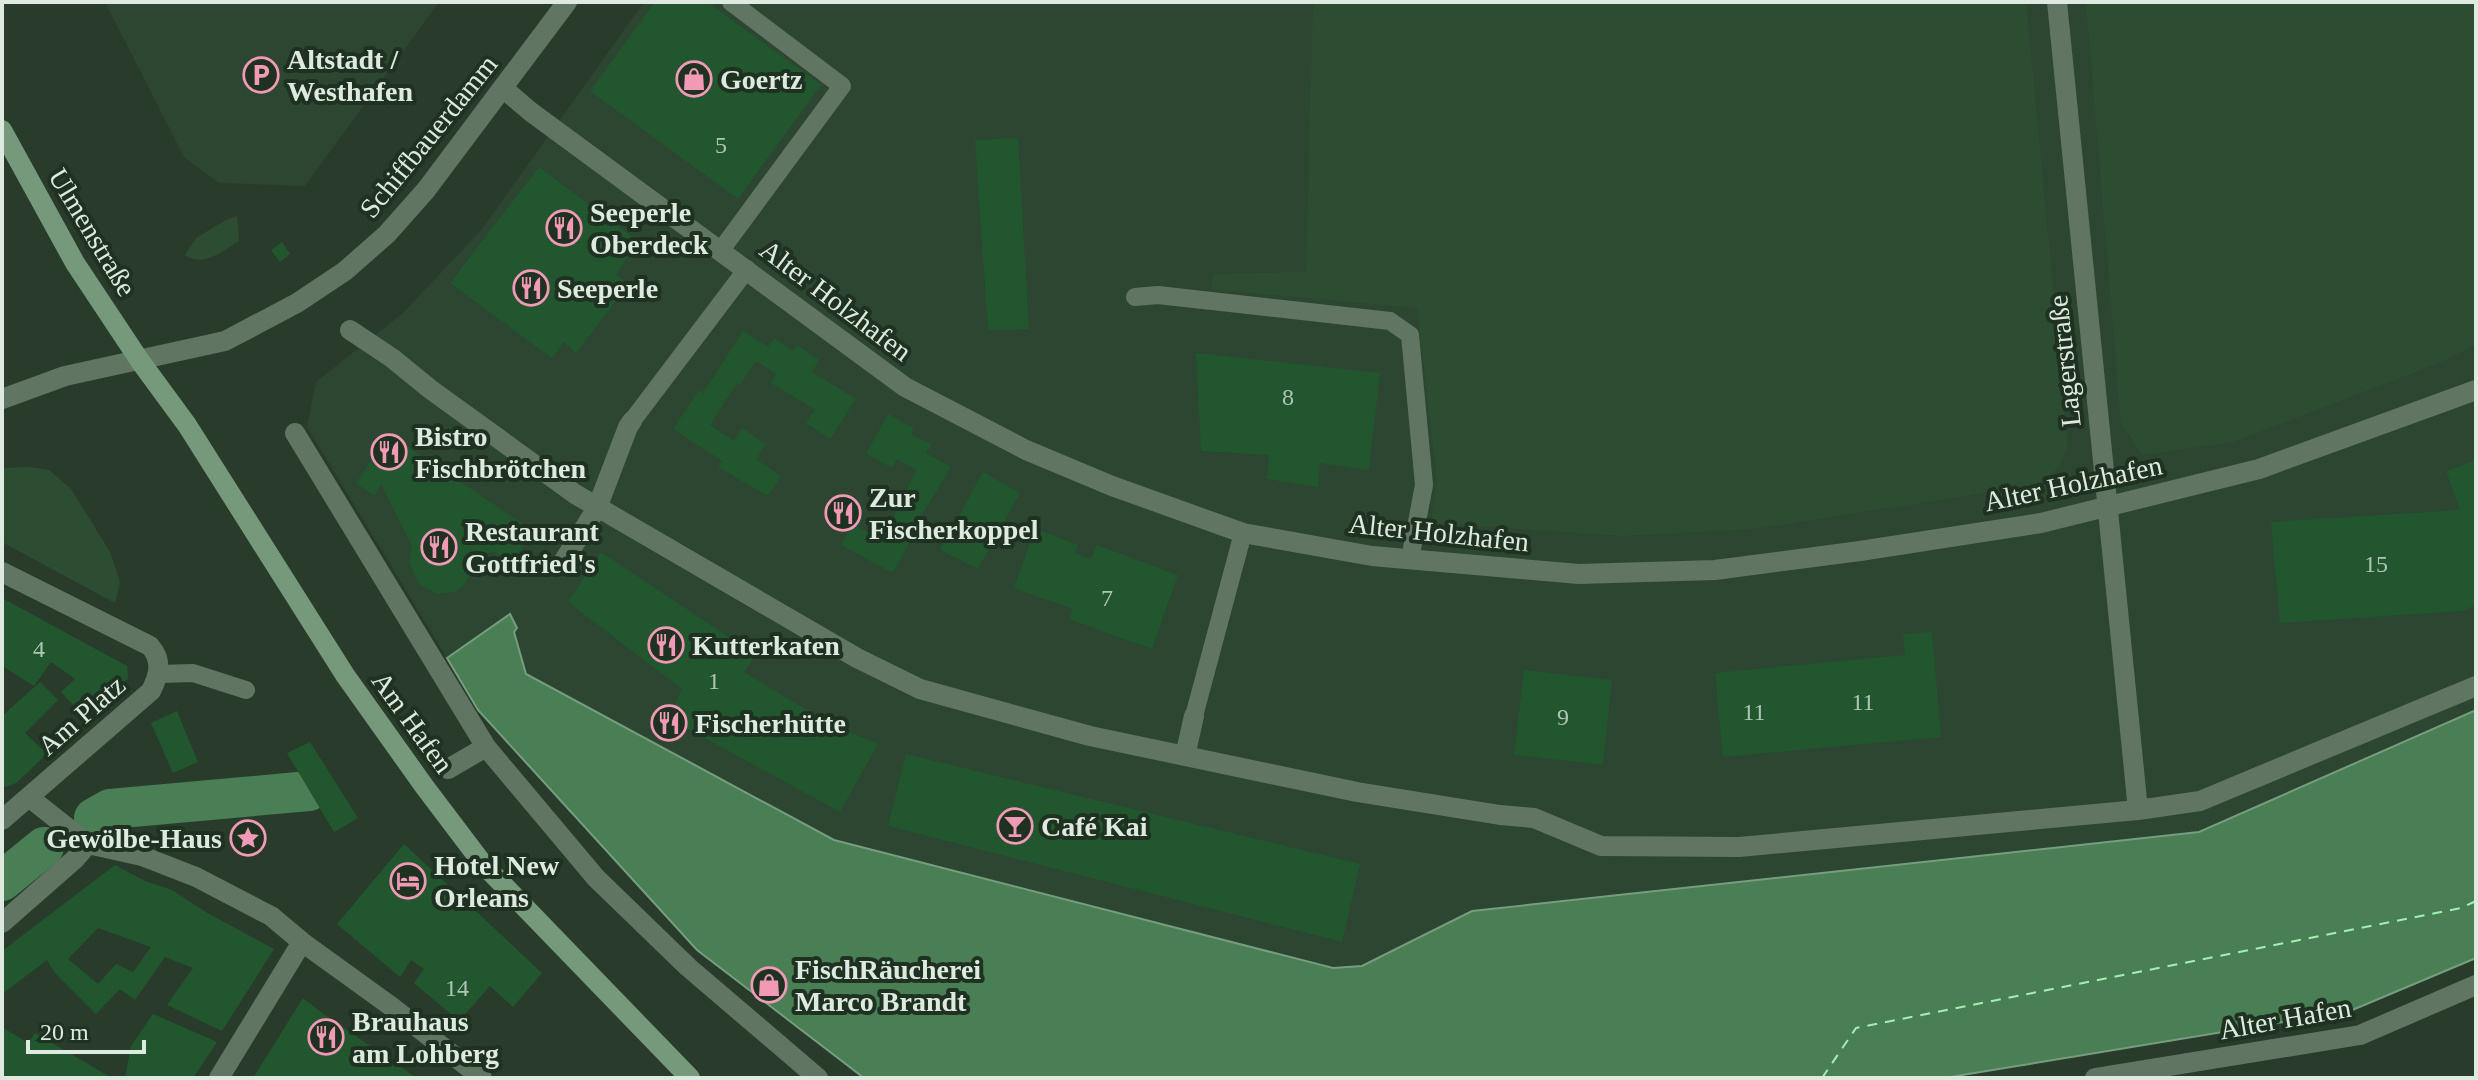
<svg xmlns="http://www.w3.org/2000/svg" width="2478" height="1080" viewBox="0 0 2478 1080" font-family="Georgia,serif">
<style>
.built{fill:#2c4631}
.green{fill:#2d4d33}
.water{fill:#4a7e55;stroke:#769e7e;stroke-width:2}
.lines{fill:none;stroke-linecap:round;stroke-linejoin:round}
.canal{stroke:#4a7e55;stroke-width:40}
.ferry{stroke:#a2f0b0;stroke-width:2;stroke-dasharray:10 8;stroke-linecap:butt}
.building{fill:#21562f;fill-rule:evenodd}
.lane{stroke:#607663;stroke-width:18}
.street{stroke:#607663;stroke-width:20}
.secondary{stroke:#76997c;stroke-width:20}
.labels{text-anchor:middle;stroke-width:8;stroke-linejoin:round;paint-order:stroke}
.number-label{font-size:24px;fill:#afc5b3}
.poi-label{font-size:28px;font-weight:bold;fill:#deeadf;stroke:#1f3222;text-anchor:start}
.street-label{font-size:28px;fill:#deeadf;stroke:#1f3222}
</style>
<rect width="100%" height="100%" fill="#293c2c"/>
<path class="built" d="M 105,2 L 439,2 L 305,186 L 219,183 L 184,157 Z
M 644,2 L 2476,2 L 2476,710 L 2199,832 L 1472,911 L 1362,966 L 1333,968 L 834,840 L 526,674 L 510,614 L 447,658 L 307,427 L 316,382 L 403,313 L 482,229 Z"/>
<path class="green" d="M 1313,2 L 2026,2 L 2068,446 L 2060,466 L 2041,484 L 1754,529 L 1622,536 L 1431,523 L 1437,479 L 1417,308 L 1211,289 L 1214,274 L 1306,272 Z
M 2086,2 L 2476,2 L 2476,345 L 2432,366 L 2233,442 L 2142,455 L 2121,423 Z
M 237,216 L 239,241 C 222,251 204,268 185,255 L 196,238 L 226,220 Z
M 29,467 L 49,470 L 71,489 L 110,552 L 120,582 L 115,603 L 2,542 L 2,468 Z"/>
<path class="water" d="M 510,614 L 517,628 L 514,632 L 526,674 L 834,840 L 1333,968 L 1362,966 L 1472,911 L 2199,832 L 2476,710 L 2476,958 L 2350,1011 L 1944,1078 L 864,1078 L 697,950 L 478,710 L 447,658 Z"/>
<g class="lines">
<path class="canal" d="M 94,818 L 110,809 L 309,791
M 2,881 L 44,847"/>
<path class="ferry" d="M 1822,1078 L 1856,1028 L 2461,908 L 2476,901"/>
</g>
<path class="building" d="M 655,2 L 707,2 L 821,85 L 738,199 L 590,91 Z
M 1018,138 L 1029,329 L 988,330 L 975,140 Z
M 539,167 L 638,241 L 616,275 L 629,284 L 576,353 L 564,342 L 552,358 L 450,283 Z
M 282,242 L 290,254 L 280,262 L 271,250 Z
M 743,331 L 768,347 L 774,338 L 793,351 L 797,345 L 819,360 L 812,372 L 856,399 L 830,439 L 806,423 L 815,410 L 771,383 L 776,374 L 756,361 L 740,385 L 737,383 L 710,425 L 734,441 L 742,428 L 766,444 L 756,459 L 781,476 L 768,496 L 718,467 L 722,461 L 673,429 L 699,390 L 703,393 Z
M 1196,353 L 1380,373 L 1369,470 L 1320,463 L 1318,487 L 1267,479 L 1269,455 L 1201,451 Z
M 888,414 L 914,428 L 911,434 L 931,444 L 926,453 L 951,467 L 912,531 L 915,533 L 893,573 L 841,545 L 853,524 L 879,538 L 890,519 L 892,520 L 916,470 L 897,459 L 892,468 L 866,454 Z
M 389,434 L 535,532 L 519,552 L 524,555 L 519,566 L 512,570 L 506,567 L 499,555 L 494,552 L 473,556 L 470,574 L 465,584 L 455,592 L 437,594 L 419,584 L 409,562 L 412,546 L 381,484 L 374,496 L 356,483 Z
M 2476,460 L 2476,605 L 2462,611 L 2280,623 L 2271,522 L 2460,510 L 2446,471 Z
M 983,472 L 1020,493 L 978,569 L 940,550 Z
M 1035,529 L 1078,545 L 1075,553 L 1091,559 L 1097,545 L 1178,575 L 1152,649 L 1069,619 L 1073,609 L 1014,588 Z
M 601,552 L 756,655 L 744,672 L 829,724 L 878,744 L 840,812 L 668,718 L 682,689 L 568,602 Z
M 2,598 L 127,666 L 128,679 L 84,716 L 61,692 L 75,679 L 51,662 L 34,686 L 2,666 Z
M 1932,632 L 1941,737 L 1723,757 L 1715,673 L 1905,655 L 1903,634 Z
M 1524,670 L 1612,680 L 1603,765 L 1514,755 Z
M 40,682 L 58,700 L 25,733 L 47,754 L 16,783 L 6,787 L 2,785 L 2,716 Z
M 177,711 L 198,762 L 173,773 L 151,723 Z
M 310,742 L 358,818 L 334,832 L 287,753 Z
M 906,754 L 1360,864 L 1342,942 L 888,826 Z
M 404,844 L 542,973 L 513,1007 L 490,986 L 459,1021 L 414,983 L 424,969 L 411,960 L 400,977 L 337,924 Z
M 115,865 L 145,881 L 172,890 L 209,914 L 274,949 L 222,1031 L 167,1005 L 193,968 L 165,957 L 135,1000 L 120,989 L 96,1014 L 55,973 L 47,960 L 2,994 L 2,951 ZM 98,928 L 151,947 L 133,972 L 116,964 L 98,984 L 68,959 Z
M 303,998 L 325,1015 L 417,1078 L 253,1078 Z
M 153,1014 L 217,1042 L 193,1078 L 125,1078 L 131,1046 Z
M 2,1027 L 28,1043 L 35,1033 L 112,1078 L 2,1078 Z"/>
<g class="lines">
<path class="lane" d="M 721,250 L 842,86 L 731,2
M 1135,297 L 1158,295 L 1390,321 L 1410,335 L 1424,485 L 1410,559
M 632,421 L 747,269
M 160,674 L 193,673 L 246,690
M 1194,716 L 1243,533"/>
<path class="street" d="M 2057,2 L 2138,810
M 504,89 L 531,112 L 905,387 L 1026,450 L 1112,486 L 1243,533 L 1372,556 L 1579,574 L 1715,570 L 1860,551 L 2041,523 L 2259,469 L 2476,390
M 350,330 L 392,358 L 430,389 L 575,494 L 857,658 L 920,689 L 1090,736 L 1357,792 L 1500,815 L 1534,818 L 1601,846 L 1739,847 L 2138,810 L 2200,801 L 2476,686
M 2,399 L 65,376 L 225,341 L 297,303 L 345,271 L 387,234 L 426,190 L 567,2
M 295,433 L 486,747 L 596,878 L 688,967 L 818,1078
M 563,562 L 597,508 L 628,427 L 632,421
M 2,572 L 150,646 C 163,661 159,675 151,691 L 2,820
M 1185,756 L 1194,716
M 448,769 L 486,747
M 30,798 L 88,844 L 142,856 L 196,877 L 271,916 L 302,942 L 392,1007 L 482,1078
M 2,923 L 75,859 L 88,844
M 219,1078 L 302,942
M 2095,1078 L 2360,1035 L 2476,985"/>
<path class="secondary" d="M 2,130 L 75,263 L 140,361 L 187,425 L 345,675 L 424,786 L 483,864 L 690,1078"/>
</g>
<defs>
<symbol id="parking-ring" viewBox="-11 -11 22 22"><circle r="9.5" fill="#1f3222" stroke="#f09ab5" stroke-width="1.5"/><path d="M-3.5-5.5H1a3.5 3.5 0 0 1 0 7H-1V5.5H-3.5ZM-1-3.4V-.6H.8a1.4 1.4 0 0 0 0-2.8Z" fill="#f09ab5"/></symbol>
<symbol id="shop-ring" viewBox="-11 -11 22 22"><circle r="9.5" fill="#1f3222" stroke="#f09ab5" stroke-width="1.5"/><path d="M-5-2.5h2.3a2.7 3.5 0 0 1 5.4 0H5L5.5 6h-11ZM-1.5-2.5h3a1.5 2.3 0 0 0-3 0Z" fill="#f09ab5"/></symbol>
<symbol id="restaurant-ring" viewBox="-11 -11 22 22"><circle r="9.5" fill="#1f3222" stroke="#f09ab5" stroke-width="1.5"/><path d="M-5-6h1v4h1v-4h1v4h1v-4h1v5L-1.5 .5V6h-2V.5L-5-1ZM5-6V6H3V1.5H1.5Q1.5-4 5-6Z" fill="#f09ab5"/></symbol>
<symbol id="bar-ring" viewBox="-11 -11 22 22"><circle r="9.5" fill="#1f3222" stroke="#f09ab5" stroke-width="1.5"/><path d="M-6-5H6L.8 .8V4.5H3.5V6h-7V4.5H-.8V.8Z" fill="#f09ab5"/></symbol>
<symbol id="sight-ring" viewBox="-11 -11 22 22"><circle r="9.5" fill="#1f3222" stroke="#f09ab5" stroke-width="1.5"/><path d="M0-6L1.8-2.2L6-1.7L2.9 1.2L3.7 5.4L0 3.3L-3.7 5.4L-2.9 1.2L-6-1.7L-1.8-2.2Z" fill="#f09ab5"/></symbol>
<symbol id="hotel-ring" viewBox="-11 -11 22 22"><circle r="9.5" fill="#1f3222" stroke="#f09ab5" stroke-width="1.5"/><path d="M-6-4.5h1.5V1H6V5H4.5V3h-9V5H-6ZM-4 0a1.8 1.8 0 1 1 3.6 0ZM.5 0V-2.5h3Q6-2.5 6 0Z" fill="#f09ab5"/></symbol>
</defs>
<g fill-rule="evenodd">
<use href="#parking-ring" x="241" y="55" width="40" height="40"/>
<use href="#shop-ring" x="674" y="59" width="40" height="40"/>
<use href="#restaurant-ring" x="544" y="208" width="40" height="40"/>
<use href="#restaurant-ring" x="511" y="268" width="40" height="40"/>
<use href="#restaurant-ring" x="369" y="432" width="40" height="40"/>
<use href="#restaurant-ring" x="823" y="493" width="40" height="40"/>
<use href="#restaurant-ring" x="419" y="527" width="40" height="40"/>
<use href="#restaurant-ring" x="646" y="625" width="40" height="40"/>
<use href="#restaurant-ring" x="649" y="703" width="40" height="40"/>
<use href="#bar-ring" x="995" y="806" width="40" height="40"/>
<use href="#sight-ring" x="228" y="818" width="40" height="40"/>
<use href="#hotel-ring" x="388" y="861" width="40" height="40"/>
<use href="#shop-ring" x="749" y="965" width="40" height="40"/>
<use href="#restaurant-ring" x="306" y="1017" width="40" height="40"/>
</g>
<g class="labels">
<g class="number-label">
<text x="721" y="153">5</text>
<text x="1288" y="405">8</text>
<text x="2376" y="572">15</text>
<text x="1107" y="606">7</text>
<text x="39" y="657">4</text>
<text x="714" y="689">1</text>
<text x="1863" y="710">11</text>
<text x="1754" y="720">11</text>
<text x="1563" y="725">9</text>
<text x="457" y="996">14</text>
</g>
<g class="poi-label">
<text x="287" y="69">Altstadt /<tspan x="287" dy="32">Westhafen</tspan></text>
<text x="720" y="89">Goertz</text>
<text x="590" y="222">Seeperle<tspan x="590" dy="32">Oberdeck</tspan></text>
<text x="557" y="298">Seeperle</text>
<text x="415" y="446">Bistro<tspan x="415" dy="32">Fischbrötchen</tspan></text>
<text x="869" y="507">Zur<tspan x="869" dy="32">Fischerkoppel</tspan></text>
<text x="465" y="541">Restaurant<tspan x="465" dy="32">Gottfried's</tspan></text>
<text x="692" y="655">Kutterkaten</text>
<text x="695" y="733">Fischerhütte</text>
<text x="1041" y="836">Café Kai</text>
<text x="222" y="848" text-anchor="end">Gewölbe-Haus</text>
<text x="434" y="875">Hotel New<tspan x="434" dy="32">Orleans</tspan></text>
<text x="795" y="979">FischRäucherei<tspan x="795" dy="32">Marco Brandt</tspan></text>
<text x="352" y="1031">Brauhaus<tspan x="352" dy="32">am Lohberg</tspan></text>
</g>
<g class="street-label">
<text transform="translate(428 136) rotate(-51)" y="10">Schiffbauerdamm</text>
<text transform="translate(93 232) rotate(59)" y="10">Ulmenstraße</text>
<text transform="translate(836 300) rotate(37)" y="10">Alter Holzhafen</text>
<text transform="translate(2064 361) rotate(-96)" y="10">Lagerstraße</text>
<text transform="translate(2073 483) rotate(-12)" y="10">Alter Holzhafen</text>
<text transform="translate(1439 532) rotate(6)" y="10">Alter Holzhafen</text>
<text transform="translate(81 715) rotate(-41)" y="10">Am Platz</text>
<text transform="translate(413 722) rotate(54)" y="10">Am Hafen</text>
<text transform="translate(2285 1018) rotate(-10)" y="10">Alter Hafen</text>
</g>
</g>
<rect width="2478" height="1080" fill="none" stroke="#deeadf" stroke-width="8"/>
<path d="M28 1040v12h116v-12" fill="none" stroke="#deeadf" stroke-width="4"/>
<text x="40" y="1040" font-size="24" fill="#deeadf" stroke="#1f3222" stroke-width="6" paint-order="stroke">20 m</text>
</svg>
